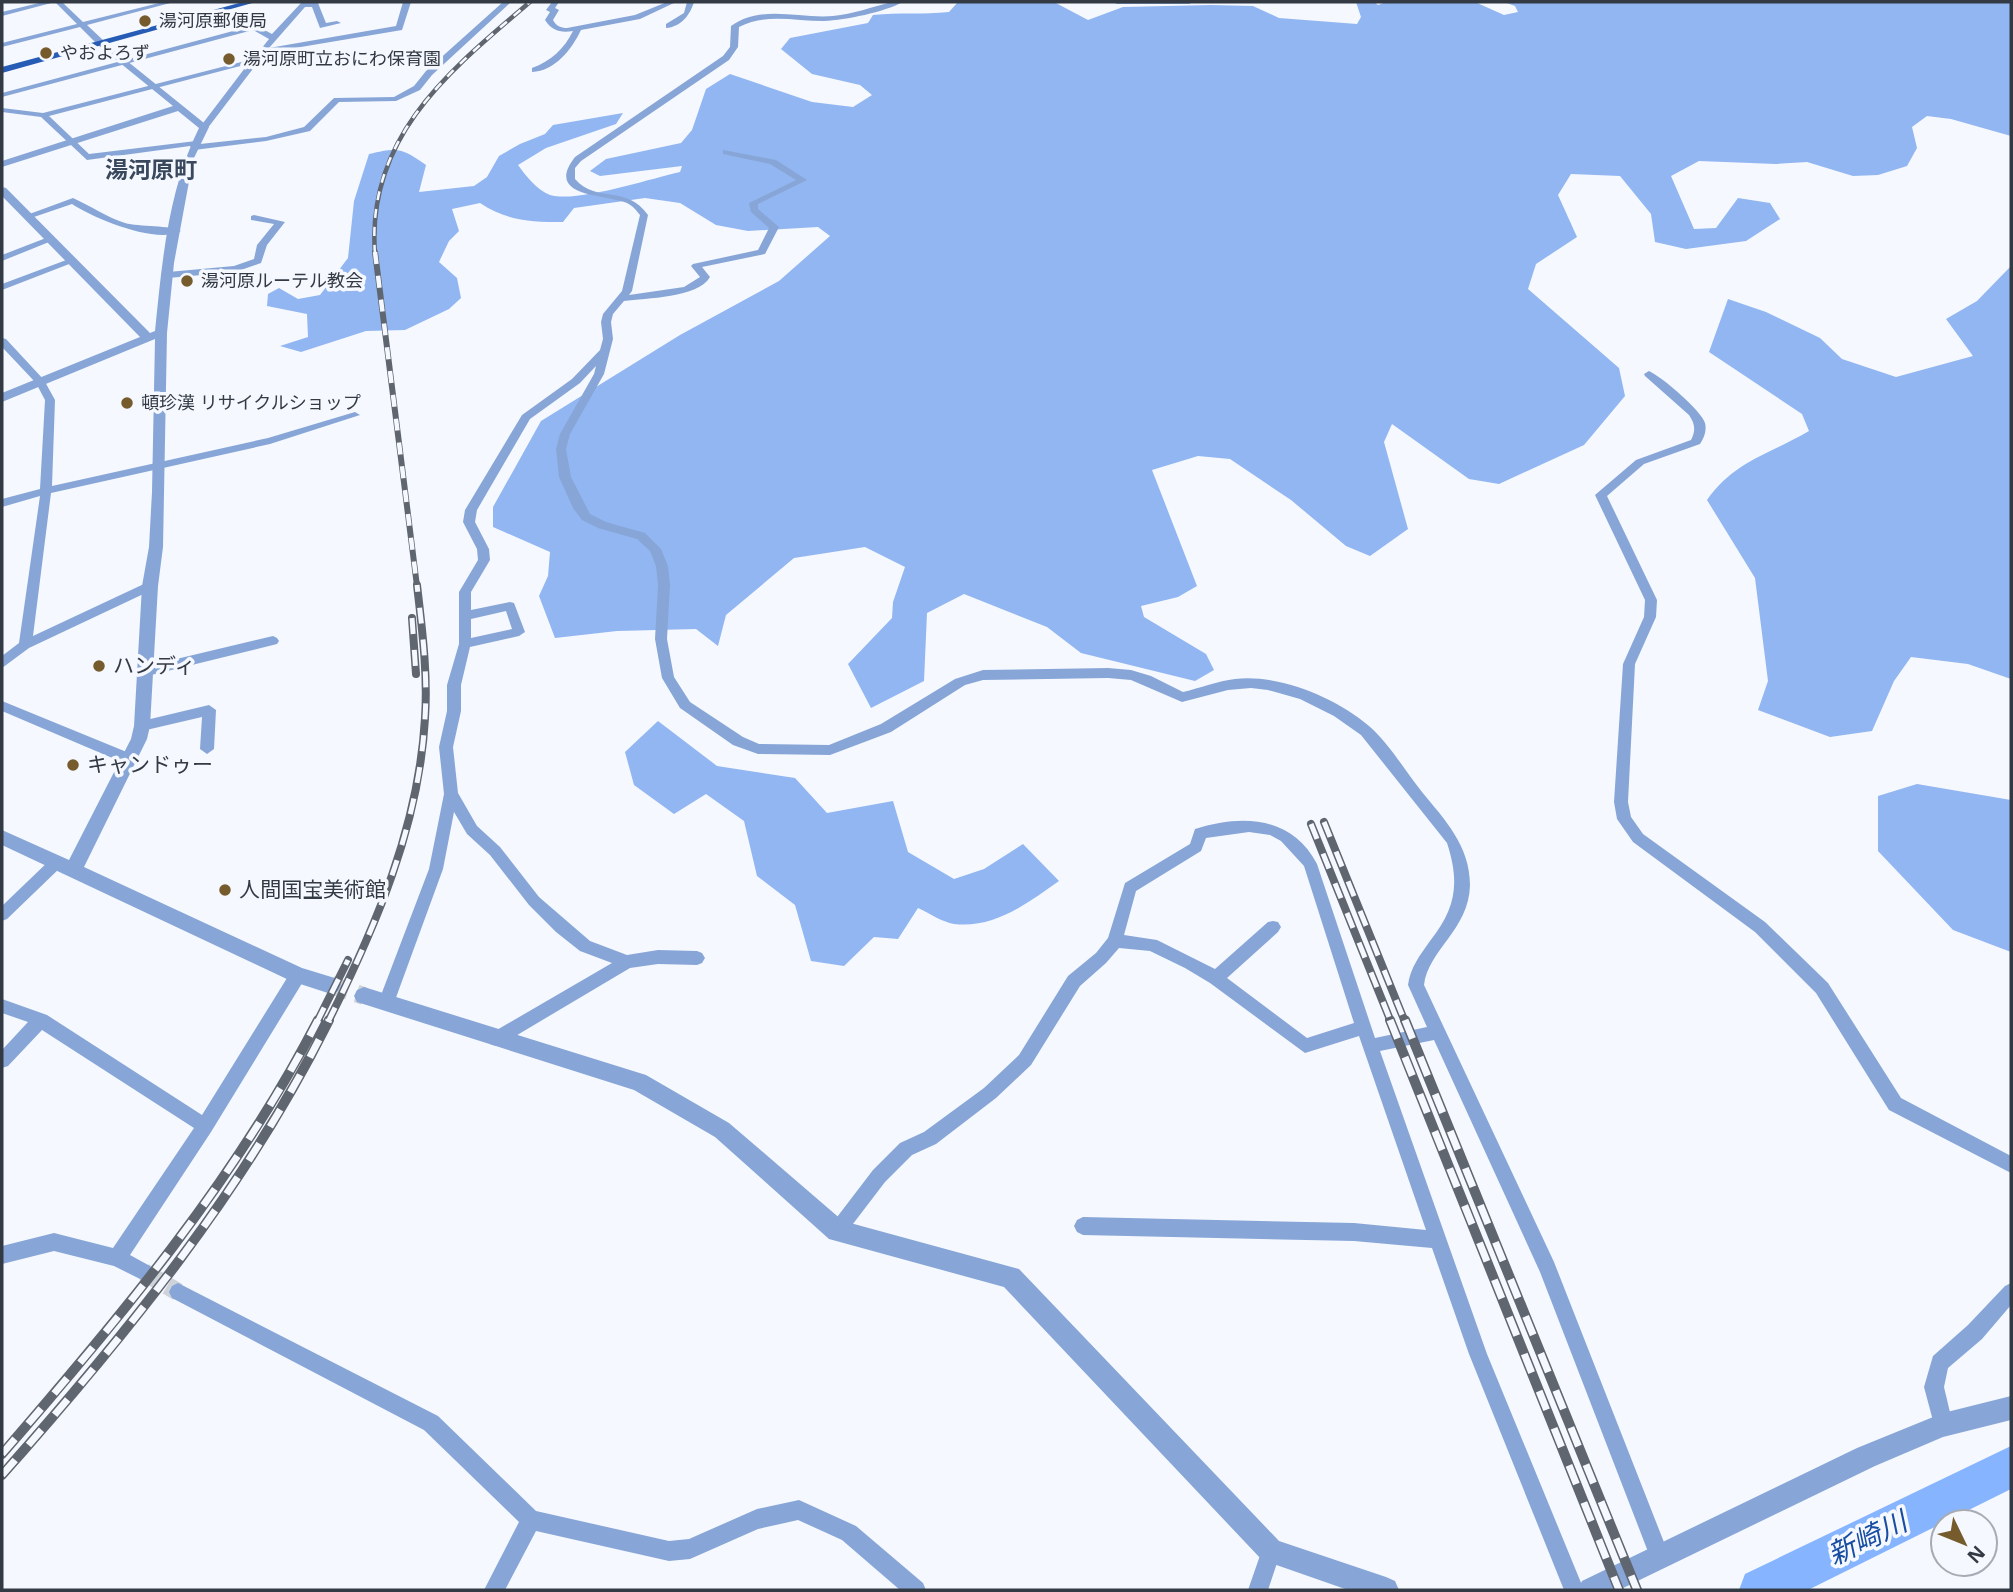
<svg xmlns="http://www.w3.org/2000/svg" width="2013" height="1592" viewBox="0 0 2013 1592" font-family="'Noto Sans','Noto Sans JP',sans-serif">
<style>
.forest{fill:#91b6f1}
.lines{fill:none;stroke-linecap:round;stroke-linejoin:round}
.river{fill:#86b4ff;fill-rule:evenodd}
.minor-tunnel{stroke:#ced2d9;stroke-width:18;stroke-dasharray:18 9;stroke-linecap:butt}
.tertiary-tunnel{stroke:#ced2d9;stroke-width:18;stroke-dasharray:18 9;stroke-linecap:butt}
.minor{fill:#87a6d7;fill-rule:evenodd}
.tertiary{fill:#87a6d7;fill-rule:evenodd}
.primary{fill:#265cb5;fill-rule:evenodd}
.rail-far3-casing{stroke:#60666f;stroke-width:4.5}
.rail-far2-casing{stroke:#60666f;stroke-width:6}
.rail-far1-casing{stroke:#60666f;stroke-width:8}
.rail-casing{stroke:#60666f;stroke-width:10}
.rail-far3{stroke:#f5f8fe;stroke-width:2.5;stroke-dasharray:9;stroke-linecap:butt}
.rail-far2{stroke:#f5f8fe;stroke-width:4.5;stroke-dasharray:12;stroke-linecap:butt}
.rail-far1{stroke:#f5f8fe;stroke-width:5;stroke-dasharray:16;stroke-linecap:butt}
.rail{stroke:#f5f8fe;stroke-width:7;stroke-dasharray:20;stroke-linecap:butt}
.poi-dot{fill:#765b2d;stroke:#f5f8fe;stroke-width:2.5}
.labels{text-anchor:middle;stroke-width:7;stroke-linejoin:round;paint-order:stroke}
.far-poi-label{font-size:18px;fill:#333a44;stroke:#f5f8fe;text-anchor:start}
.poi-label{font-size:21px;fill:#333a44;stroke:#f5f8fe;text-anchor:start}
.far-district-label{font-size:23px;font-weight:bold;fill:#3a485e;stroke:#f5f8fe}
.near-water-label{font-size:28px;font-style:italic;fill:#184da2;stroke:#f5f8fe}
</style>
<rect width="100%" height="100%" fill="#f5f8fe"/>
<path class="forest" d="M 958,2 L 1054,2 L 1088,20 L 1123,7 L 1211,5 L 1253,6 L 1279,18 L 1357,24 L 1361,17 L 1356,2 L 1374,2 L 1378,5 L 1386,2 L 1475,2 L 1504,15 L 1518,12 L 1515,6 L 1504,2 L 2011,2 L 2011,136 L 1951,119 L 1927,116 L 1912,127 L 1917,148 L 1907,166 L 1878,175 L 1853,176 L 1807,162 L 1776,164 L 1699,161 L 1671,176 L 1694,229 L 1716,228 L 1738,198 L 1770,203 L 1780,219 L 1746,241 L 1686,249 L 1655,242 L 1651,214 L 1620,176 L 1571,174 L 1558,195 L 1577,237 L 1536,264 L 1528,289 L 1619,368 L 1625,396 L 1584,445 L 1499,484 L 1469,479 L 1392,424 L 1384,442 L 1408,529 L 1370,556 L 1346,546 L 1291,500 L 1230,459 L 1198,456 L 1152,470 L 1197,586 L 1178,597 L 1141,606 L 1144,617 L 1206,654 L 1214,670 L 1195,681 L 1081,653 L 1047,627 L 964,594 L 927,613 L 924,681 L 871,708 L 848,664 L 892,618 L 893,602 L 905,567 L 865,547 L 794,558 L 726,615 L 718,646 L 696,629 L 617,631 L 555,638 L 539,596 L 548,576 L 550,552 L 493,527 L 493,507 L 541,421 L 680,335 L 779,281 L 830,236 L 818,227 L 748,231 L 716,225 L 680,203 L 645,198 L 574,208 L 563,222 C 531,222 507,221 480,203 L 452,209 L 459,231 L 449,241 L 439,262 L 457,278 L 461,298 L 449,309 L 405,330 L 366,331 L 301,352 L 280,346 L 308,337 L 307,314 L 267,306 L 268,294 L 279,288 L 298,299 L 320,295 L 348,258 L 354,201 L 369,154 C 398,147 402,148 426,165 L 419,192 L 474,186 L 487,177 L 499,156 L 520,144 L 545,134 L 553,125 L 623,113 L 616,124 L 546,148 L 518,165 C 526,176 537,190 550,195 C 577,203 649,179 680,172 L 682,166 L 600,176 L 590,171 L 606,159 L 681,143 L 692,130 L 706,89 L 730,74 L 812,102 L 853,107 L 872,95 L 860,85 L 812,74 L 781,49 L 790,38 L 868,23 L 873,15 C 899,12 924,15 949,12 Z
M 2011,266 L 2011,679 L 1968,664 L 1911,657 L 1894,681 L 1872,731 L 1830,737 L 1758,710 L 1768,681 L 1755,578 L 1707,500 C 1734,461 1770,454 1809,431 L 1802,414 L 1709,352 L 1728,299 L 1766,312 L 1820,338 L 1842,359 L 1896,377 L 1973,356 L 1946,319 L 1977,301 Z
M 658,721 L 717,766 L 795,778 L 827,813 L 893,801 L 908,852 L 954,879 L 984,869 L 1023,844 L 1059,881 C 1028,903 994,929 954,924 C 942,922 929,913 918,908 L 898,939 L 874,937 L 844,966 L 811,961 L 795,905 L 757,876 L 744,821 L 706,794 L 674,814 L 634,785 L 625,752 Z
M 1917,784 L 2011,800 L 2011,952 L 1953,930 L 1878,851 L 1878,796 Z"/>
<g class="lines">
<path class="river" d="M 2011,1446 L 2011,1489 L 1808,1590 L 1739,1590 L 1745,1574 Z"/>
<path class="minor-tunnel" d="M 144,1272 L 178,1292"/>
<path class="tertiary-tunnel" d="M 331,985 L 364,996"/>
<path class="minor" d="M 43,2 L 62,2 L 83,22 L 163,2 L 174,2 L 87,25 L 104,41 L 104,45 L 98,45 L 80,27 L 2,47 L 2,43 L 77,24 L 55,2 L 2,16 L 2,12 Z
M 302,2 L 318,3 L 326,23 L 337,21 L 341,23 L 320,28 L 312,7 L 305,7 L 269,48 L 396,26 L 403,2 L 411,2 L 402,30 L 265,53 L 207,129 L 200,127 L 248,64 L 49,116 L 89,154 L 196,141 L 200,144 L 266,137 L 304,127 L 334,98 L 394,97 L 414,86 L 426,71 L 503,2 L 511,2 L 432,75 L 420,90 L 396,101 L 339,102 L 310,131 L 266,141 L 194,150 L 190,146 L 87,160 L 41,117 L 2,112 L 2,108 L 43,113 L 253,59 L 269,39 L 253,30 L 2,97 L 2,93 L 248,27 L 220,12 L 223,8 L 272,34 Z
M 552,2 L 559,2 L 555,8 L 559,10 L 553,20 C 556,26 561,28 567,28 L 635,15 L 667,2 L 676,2 L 640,19 L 581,30 C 572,49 555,71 532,72 L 532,68 C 551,61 564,49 573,31 C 561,33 552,31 545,20 L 550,12 L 546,10 Z
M 687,2 L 694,2 C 690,15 681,27 666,28 L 666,24 L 684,13 Z
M 892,2 L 903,2 C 884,12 846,20 824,21 C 794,21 766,13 739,27 L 738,47 L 729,60 L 581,161 L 575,168 L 575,179 C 597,204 626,184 648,215 L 632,291 L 629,295 L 684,287 L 700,277 L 691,266 L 693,264 L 758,250 L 769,228 L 751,212 L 749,203 L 796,180 L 770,164 L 723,154 L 723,150 L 776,160 L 807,180 L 758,204 L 758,209 L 779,227 L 765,254 L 702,267 L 710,277 C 698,298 646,298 624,301 L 613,314 L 611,322 L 613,339 L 604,374 L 570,434 L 566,449 L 571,477 L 590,514 L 606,522 L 645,533 L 661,549 L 668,566 L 670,585 L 667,639 L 674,677 L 690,702 L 743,737 L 759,744 L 829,745 L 881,724 L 955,679 L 983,670 L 1108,668 L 1131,670 L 1151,676 L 1183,692 C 1200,688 1218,681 1235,679 C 1279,674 1335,697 1369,726 C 1388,742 1406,772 1422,792 C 1445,820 1470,846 1470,885 C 1469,930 1428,950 1424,985 L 1554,1262 L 1669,1555 L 1666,1562 L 1659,1565 L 1652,1562 L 1540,1272 L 1434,1040 L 1380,1051 L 1487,1354 L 1584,1590 L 1564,1590 L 1469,1354 L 1432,1248 L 1354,1241 L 1083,1235 L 1077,1232 L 1074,1226 L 1077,1220 L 1083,1217 L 1354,1223 L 1426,1230 L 1359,1036 L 1305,1053 L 1210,983 L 1185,968 L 1150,951 L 1119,948 L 1106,963 L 1080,986 L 1031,1065 L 996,1098 L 936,1144 L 912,1155 L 885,1182 L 843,1237 L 837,1240 L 831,1237 L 828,1231 L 831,1225 L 873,1170 L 900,1143 L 924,1132 L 984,1088 L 1019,1055 L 1068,976 L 1096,953 L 1108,938 L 1125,883 L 1190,844 L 1195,829 C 1242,814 1292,816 1317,864 L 1375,1038 L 1427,1027 L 1408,985 C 1410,968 1420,955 1430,941 C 1456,908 1460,883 1447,843 L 1361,735 L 1334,716 L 1300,699 L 1268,690 L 1251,688 L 1228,690 L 1182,702 L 1131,680 L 1108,678 L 983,680 L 965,685 L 891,732 L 830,755 L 758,754 L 733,745 L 680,708 L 662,678 L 655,639 L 658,585 L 656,566 L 650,551 L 637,539 L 598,528 L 582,520 L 573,508 L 559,477 L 556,449 L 560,434 L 594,374 L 596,366 L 580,383 L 530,419 L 477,510 L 475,522 L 489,549 L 490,560 L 471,592 L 471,610 L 510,602 L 514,603 L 525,632 L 519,636 L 470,647 L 461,685 L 461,711 L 453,747 L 458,793 L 477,826 L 500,847 L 539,897 L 590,941 L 627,955 L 658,950 L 697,951 L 702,953 L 705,958 L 702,963 L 697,965 L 658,964 L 630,968 L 502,1044 L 496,1046 L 490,1044 L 488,1039 L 490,1034 L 612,963 L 580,951 L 556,932 L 529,905 L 490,855 L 467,834 L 454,812 L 443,869 L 394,1003 L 392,1008 L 386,1010 L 380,1008 L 378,1003 L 429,869 L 444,794 L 439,747 L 447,711 L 447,685 L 459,644 L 459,592 L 478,560 L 477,549 L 463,522 L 465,510 L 522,415 L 572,379 L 600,350 L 603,339 L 601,322 L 603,314 L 622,291 L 640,215 C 636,210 633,206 627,203 C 607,194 543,198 575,157 L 723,56 L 730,47 L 731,26 C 761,4 799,19 833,16 C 853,14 872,7 892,2 ZM 506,611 L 512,629 L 471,638 L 471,619 ZM 1249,832 L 1270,835 L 1281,841 L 1304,866 L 1354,1023 L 1307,1038 L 1227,978 L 1278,932 L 1281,927 L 1278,922 L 1273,921 L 1268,922 L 1215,969 L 1157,940 L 1124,935 L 1136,891 L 1201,851 L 1206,838 Z
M 1113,2 L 1193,2 L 1189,4 L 1117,4 Z
M 73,198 C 91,206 106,217 125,223 C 139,227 171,225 181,231 C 157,245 93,218 72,204 L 28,219 L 24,216 Z
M 254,215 L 285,222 L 267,245 L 261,263 L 235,272 L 168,278 L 163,275 L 168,272 L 234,266 L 254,259 L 257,245 L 274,224 L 251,220 L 251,216 Z
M 46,238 L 54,240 L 2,261 L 2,255 Z
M 69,259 L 77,261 L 2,290 L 2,284 Z
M 2,338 L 6,339 L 44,380 L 55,400 L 52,486 L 268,438 L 355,412 L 360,415 L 270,444 L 51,493 L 33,636 L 146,583 L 150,582 L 156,586 L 154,589 L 29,648 L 2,668 L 2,656 L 19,643 L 40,496 L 2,507 L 2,499 L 40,489 L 45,400 L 36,383 L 2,347 Z
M 1649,371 C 1662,377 1701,410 1705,423 C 1707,431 1704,438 1700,444 L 1644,464 L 1607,496 L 1657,600 L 1656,617 L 1635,664 L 1628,802 L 1631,817 L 1643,834 L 1765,922 L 1828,983 L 1901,1098 L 2011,1156 L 2011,1173 L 1889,1110 L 1816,993 L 1755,932 L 1633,842 L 1617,819 L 1614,802 L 1623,664 L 1644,617 L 1645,600 L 1595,495 L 1636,460 L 1691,440 C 1696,430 1695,424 1689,415 L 1645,376 L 1644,374 Z
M 273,636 L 277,638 L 279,641 L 277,644 L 147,676 L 141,671 L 147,666 Z
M 2,701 L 134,755 L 136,759 L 134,763 L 124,763 L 2,711 Z
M 209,705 L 216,710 L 214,749 L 207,754 L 200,749 L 202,717 L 142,731 L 135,726 L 142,721 Z
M 57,856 L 62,858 L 64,862 L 62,866 L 7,919 L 2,921 L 2,906 L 52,858 Z
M 298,968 L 304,970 L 306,975 L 304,980 L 211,1132 L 130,1255 L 150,1266 L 153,1272 L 150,1278 L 144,1281 L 114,1266 L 54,1251 L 2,1264 L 2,1246 L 54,1233 L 113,1248 L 194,1128 L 42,1030 L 8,1066 L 2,1068 L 2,1050 L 28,1022 L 2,1013 L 2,999 L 47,1015 L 202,1115 L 292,970 Z
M 178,1283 L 438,1416 L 536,1511 L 669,1541 L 689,1539 L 757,1509 L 799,1500 L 856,1526 L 923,1583 L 926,1590 L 900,1590 L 842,1540 L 798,1520 L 758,1529 L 690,1559 L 669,1561 L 536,1531 L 505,1590 L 484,1590 L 519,1522 L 424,1430 L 172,1298 L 169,1292 L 172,1286 Z
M 2011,1283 L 2011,1305 L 1982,1339 L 1948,1368 L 1944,1387 L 1953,1425 L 1950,1432 L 1943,1435 L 1936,1432 L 1924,1387 L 1933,1356 L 1968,1325 L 2005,1286 Z
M 1271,1541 L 1278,1544 L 1281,1551 L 1268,1590 L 1248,1590 L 1264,1544 Z"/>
<path class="tertiary" d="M 101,40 L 209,127 L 193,160 L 174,263 L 167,333 L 163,547 L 158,586 L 150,726 L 147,739 L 84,867 L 302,968 L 338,979 L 341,985 L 338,991 L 331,994 L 291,981 L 2,845 L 2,830 L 69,860 L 131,739 L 134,726 L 142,586 L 149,547 L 152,492 L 155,339 L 2,402 L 2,393 L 140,337 L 2,196 L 2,187 L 6,188 L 150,333 L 155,331 C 162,263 168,190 199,128 L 178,111 L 2,167 L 2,161 L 173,106 L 98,45 L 96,43 Z
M 364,987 L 646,1075 L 729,1123 L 843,1221 L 1019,1269 L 1279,1541 L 1386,1577 L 1395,1581 L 1399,1590 L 1348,1590 L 1262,1560 L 1004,1287 L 829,1239 L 715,1137 L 634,1090 L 357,1002 L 354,996 L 357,990 Z
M 2011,1396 L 2011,1420 L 1943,1437 L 1875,1466 L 1619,1590 L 1578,1590 L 1582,1581 L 1857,1448 L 1943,1413 Z"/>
<path class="primary" d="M 243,2 L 256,2 L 2,73 L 2,67 Z"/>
<defs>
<path id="rail-far3" d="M 375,254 C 366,137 449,71 530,2"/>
<path id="rail-far2" d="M 375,252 L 417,586"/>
<path id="rail-far1" d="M 412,618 L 416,674
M 1324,822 L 1405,1022
M 1311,824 L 1391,1022
M 317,1022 L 348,960
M 328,1022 C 376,926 419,826 425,718 C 428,673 422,629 417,585"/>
<path id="rail" d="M 1390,1020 L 1619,1590
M 1405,1020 L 1637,1590
M 2,1454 C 119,1319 236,1180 318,1020
M 2,1475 C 126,1335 246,1188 329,1020"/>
</defs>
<use href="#rail-far3" class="rail-far3-casing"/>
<use href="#rail-far2" class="rail-far2-casing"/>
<use href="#rail-far1" class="rail-far1-casing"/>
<use href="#rail" class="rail-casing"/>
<use href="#rail-far3" class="rail-far3"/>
<use href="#rail-far2" class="rail-far2"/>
<use href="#rail-far1" class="rail-far1"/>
<use href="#rail" class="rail"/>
</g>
<g class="poi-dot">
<circle cx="145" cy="21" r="7"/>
<circle cx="46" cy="53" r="7"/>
<circle cx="229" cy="59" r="7"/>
<circle cx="187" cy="281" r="7"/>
<circle cx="127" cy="403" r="7"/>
<circle cx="99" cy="666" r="7"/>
<circle cx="73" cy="765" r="7"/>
<circle cx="225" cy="890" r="7"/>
</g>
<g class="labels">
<g class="far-poi-label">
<text x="159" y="27">湯河原郵便局</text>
<text x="60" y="59">やおよろず</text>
<text x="243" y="65">湯河原町立おにわ保育園</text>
<text x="201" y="287">湯河原ルーテル教会</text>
<text x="141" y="409">頓珍漢 リサイクルショップ</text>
</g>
<g class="poi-label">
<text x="113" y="673">ハンディ</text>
<text x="87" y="772">キャンドゥー</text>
<text x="239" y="897">人間国宝美術館</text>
</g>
<g class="far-district-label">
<text x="151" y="178">湯河原町</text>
</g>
<g class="near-water-label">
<text transform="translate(1867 1538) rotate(-26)" y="10">新崎川</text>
</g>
</g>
<rect width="2013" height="1592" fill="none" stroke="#333a44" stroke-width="7"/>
<g transform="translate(1964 1543) rotate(133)"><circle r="33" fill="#f5f8fe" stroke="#a7acb4" stroke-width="2"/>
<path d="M0-5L12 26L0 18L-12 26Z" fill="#765b2d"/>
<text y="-10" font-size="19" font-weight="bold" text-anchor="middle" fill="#333a44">N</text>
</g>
</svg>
